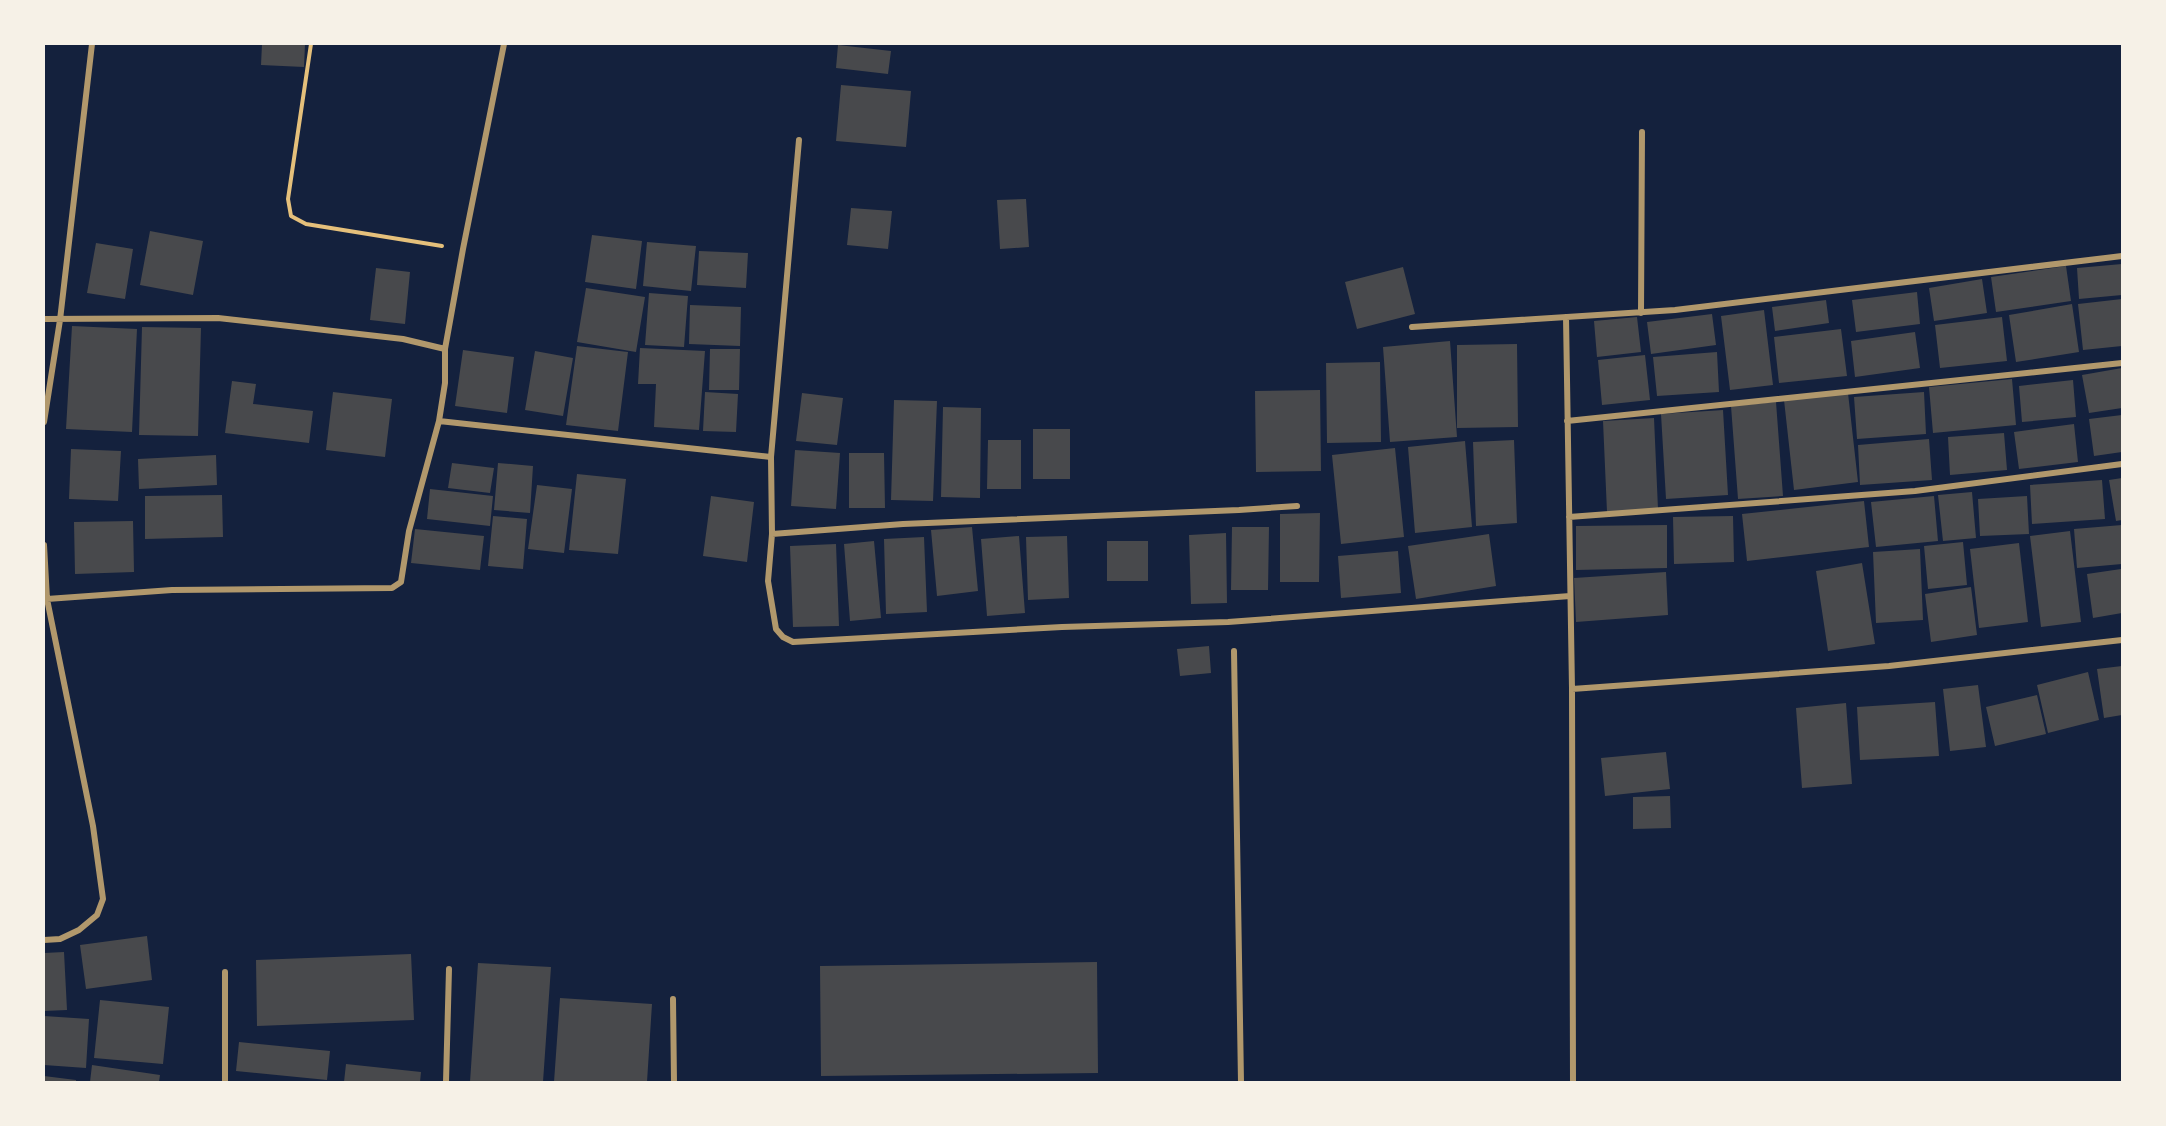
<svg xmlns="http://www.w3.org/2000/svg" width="2166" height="1126" viewBox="0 0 2166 1126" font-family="Karla,sans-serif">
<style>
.building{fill:#48494c}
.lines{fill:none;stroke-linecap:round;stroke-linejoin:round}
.path{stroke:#e5c07b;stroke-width:4}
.minor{stroke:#b1986c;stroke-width:6}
</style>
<rect width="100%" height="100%" fill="#14213d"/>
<path class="building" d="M 262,44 L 305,44 L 304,67 L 261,65 Z
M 838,45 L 891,51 L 888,74 L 836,68 Z
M 841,85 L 911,91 L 906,147 L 836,141 Z
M 1026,199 L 1029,247 L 1000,249 L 997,200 Z
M 851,208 L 892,211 L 888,249 L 847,245 Z
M 150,231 L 203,241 L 193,295 L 140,285 Z
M 592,235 L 642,241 L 636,289 L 585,282 Z
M 647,242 L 696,246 L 691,291 L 643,286 Z
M 96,243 L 133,249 L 125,299 L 87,293 Z
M 699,251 L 748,253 L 746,288 L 697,285 Z
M 2122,264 L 2122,295 L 2079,299 L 2077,268 Z
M 2066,266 L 2071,301 L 1996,312 L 1991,277 Z
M 1403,267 L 1415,314 L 1357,329 L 1345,282 Z
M 376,268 L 410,272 L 405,324 L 370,320 Z
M 1982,279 L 1987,313 L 1934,321 L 1929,288 Z
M 586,288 L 645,297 L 636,352 L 577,342 Z
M 1917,292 L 1920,324 L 1856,332 L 1852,300 Z
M 649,293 L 688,296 L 684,347 L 645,345 Z
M 2122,299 L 2122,346 L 2083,350 L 2078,304 Z
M 1826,300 L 1829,323 L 1775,331 L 1772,307 Z
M 2072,304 L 2079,352 L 2016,362 L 2009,315 Z
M 690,305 L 741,307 L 740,346 L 689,344 Z
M 1764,310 L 1773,385 L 1730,390 L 1721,316 Z
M 1712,314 L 1716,345 L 1651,354 L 1647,322 Z
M 1637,317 L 1641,352 L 1597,357 L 1594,321 Z
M 2002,317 L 2007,361 L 1940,368 L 1935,325 Z
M 72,326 L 137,329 L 132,432 L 66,429 Z
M 142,327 L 201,328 L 198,436 L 139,435 Z
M 1841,329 L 1847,376 L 1779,383 L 1774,337 Z
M 1915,332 L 1920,368 L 1855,377 L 1851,341 Z
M 1450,341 L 1457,437 L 1390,442 L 1383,347 Z
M 1517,344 L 1518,427 L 1457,428 L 1457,345 Z
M 577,346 L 628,352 L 618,431 L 566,425 Z
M 640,348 L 705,351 L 699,430 L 654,427 L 656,384 L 638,384 Z
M 710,349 L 740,349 L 739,390 L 709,390 Z
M 463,350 L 514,357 L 507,413 L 455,406 Z
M 535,351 L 573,358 L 563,416 L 525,410 Z
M 1717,352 L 1719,392 L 1657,396 L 1653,357 Z
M 1645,355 L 1650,400 L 1602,405 L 1598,360 Z
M 1380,362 L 1381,442 L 1327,443 L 1326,363 Z
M 2122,368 L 2122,408 L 2089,413 L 2082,375 Z
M 2012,379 L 2016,425 L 1933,433 L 1929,387 Z
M 2073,380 L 2076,417 L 2022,422 L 2019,386 Z
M 232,381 L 256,384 L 253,404 L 313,411 L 309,443 L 225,433 Z
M 1320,390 L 1321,471 L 1256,472 L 1255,391 Z
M 333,392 L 392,399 L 385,457 L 326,450 Z
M 705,392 L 738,394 L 736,432 L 703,431 Z
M 1924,392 L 1926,434 L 1857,439 L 1854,397 Z
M 802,393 L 843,398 L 837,445 L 796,441 Z
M 1848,393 L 1858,482 L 1794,490 L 1784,400 Z
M 894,400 L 937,401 L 933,501 L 891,500 Z
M 1776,402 L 1783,496 L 1738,499 L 1731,406 Z
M 943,407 L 981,408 L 980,498 L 941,497 Z
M 1723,410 L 1728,495 L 1666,499 L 1661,414 Z
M 2122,415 L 2122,452 L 2094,456 L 2089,419 Z
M 1654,418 L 1658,509 L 1607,512 L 1603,421 Z
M 2074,424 L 2078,462 L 2019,469 L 2014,432 Z
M 1033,429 L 1070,429 L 1070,479 L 1033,479 Z
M 2004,433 L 2007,470 L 1950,475 L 1948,437 Z
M 1929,439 L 1932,480 L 1860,485 L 1858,445 Z
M 988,440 L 1021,440 L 1021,489 L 987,489 Z
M 1514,440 L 1517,523 L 1476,526 L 1473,442 Z
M 1465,441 L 1472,527 L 1415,533 L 1408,447 Z
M 1395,448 L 1404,537 L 1341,544 L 1332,455 Z
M 71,449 L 121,451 L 118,501 L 69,499 Z
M 795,450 L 840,453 L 836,509 L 791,506 Z
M 849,453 L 884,453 L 885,508 L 849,508 Z
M 216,455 L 217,485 L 139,489 L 138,459 Z
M 452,463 L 494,468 L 490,493 L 448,488 Z
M 498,463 L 533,466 L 530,513 L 494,510 Z
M 577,474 L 626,479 L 618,554 L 569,550 Z
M 2122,478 L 2122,520 L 2116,521 L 2109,480 Z
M 2102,480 L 2105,519 L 2032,524 L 2030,485 Z
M 537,485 L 572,489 L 564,553 L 528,549 Z
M 430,489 L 493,496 L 490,526 L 427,519 Z
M 1972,492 L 1976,538 L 1943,541 L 1938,495 Z
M 222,495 L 223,537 L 145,539 L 145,496 Z
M 711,496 L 754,502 L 747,562 L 703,556 Z
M 1934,496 L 1938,541 L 1876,547 L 1871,502 Z
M 2027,496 L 2029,534 L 1980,536 L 1978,499 Z
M 1864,501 L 1869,547 L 1747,561 L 1742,514 Z
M 1320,513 L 1319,582 L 1280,582 L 1280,514 Z
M 493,516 L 527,519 L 523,569 L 488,566 Z
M 1733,516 L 1734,562 L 1674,564 L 1673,517 Z
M 133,521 L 134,572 L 75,574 L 74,522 Z
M 1667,525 L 1667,568 L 1576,570 L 1576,526 Z
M 2122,525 L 2122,564 L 2077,568 L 2074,529 Z
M 972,527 L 978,591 L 937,596 L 931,530 Z
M 1232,527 L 1269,527 L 1268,590 L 1231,590 Z
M 415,529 L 484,536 L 480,570 L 411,563 Z
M 2070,531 L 2081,622 L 2041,627 L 2030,536 Z
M 1226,533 L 1227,603 L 1191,604 L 1189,535 Z
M 1489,534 L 1496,586 L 1416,599 L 1408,546 Z
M 1019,536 L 1025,613 L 987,616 L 981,539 Z
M 1067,536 L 1069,598 L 1028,600 L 1026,537 Z
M 924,537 L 927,612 L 886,614 L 884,539 Z
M 874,541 L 881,618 L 850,621 L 844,544 Z
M 1107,541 L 1148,541 L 1148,581 L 1107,581 Z
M 1963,542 L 1967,585 L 1928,589 L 1924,546 Z
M 2019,543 L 2028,622 L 1979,628 L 1970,549 Z
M 836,544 L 839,626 L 793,627 L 790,546 Z
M 1920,549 L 1923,620 L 1876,623 L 1873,552 Z
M 1398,551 L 1401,593 L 1341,598 L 1338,556 Z
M 1862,563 L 1875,644 L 1828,651 L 1816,571 Z
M 2121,569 L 2122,613 L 2093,618 L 2087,574 Z
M 1666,572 L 1668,615 L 1576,622 L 1574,578 Z
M 1971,587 L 1977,635 L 1931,642 L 1925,594 Z
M 1209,646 L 1211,673 L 1180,676 L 1177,649 Z
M 2122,666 L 2122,715 L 2104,718 L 2097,669 Z
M 2088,672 L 2099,720 L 2048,733 L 2037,685 Z
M 1978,685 L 1986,747 L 1950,751 L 1943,689 Z
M 2037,695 L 2046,734 L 1995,746 L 1986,707 Z
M 1935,702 L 1939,756 L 1860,760 L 1857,707 Z
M 1846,703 L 1852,784 L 1802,788 L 1796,708 Z
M 1666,752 L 1670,789 L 1605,796 L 1601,758 Z
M 1670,796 L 1671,828 L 1633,829 L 1633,797 Z
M 147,936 L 152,980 L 86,989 L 80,945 Z
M 64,952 L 67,1010 L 44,1011 L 44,953 Z
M 411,954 L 414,1020 L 257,1026 L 256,960 Z
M 1097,962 L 1098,1073 L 821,1076 L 820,966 Z
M 478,963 L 551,967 L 543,1082 L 470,1082 Z
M 560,998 L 652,1004 L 647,1082 L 554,1082 Z
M 100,1000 L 169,1007 L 163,1064 L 94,1058 Z
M 44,1016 L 89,1019 L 86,1068 L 44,1065 Z
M 239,1042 L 330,1051 L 327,1080 L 236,1071 Z
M 346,1064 L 421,1072 L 420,1082 L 344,1082 Z
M 92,1065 L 160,1075 L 159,1082 L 90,1082 Z
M 44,1076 L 76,1080 L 76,1082 L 44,1082 Z"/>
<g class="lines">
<path class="path" d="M 311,44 L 288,199 L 291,216 L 306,224 L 442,246"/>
<path class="minor" d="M 1641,313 L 1642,132
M 1566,317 L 1572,689 L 1889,666 L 2122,640
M 44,319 L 218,318 L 403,339 L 445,349 L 445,383 L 439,421 L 771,457 L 772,534 L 768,581 L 776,629 L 783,637 L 793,642 L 1062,627 L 1228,622 L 1570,596
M 1412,327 L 1675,310 L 2122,256
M 445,349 L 463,249 L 504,44
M 1567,421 L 2122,363
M 44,422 L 60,320 L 92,44
M 771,457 L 799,140
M 1569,517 L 1915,491 L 2122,464
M 772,534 L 903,524 L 1239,510 L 1297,506
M 44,545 L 47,599 L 93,826 L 103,899 L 97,915 L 79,930 L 60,939 L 44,940
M 47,599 L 172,590 L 392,588 L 401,582 L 409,531 L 439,421
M 1234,651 L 1241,1082
M 1572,689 L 1573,1082
M 673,999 L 674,1082
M 225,1082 L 225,972
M 446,1082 L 449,969"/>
</g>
<rect width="2166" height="1126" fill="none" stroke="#f6f1e7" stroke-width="90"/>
</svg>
